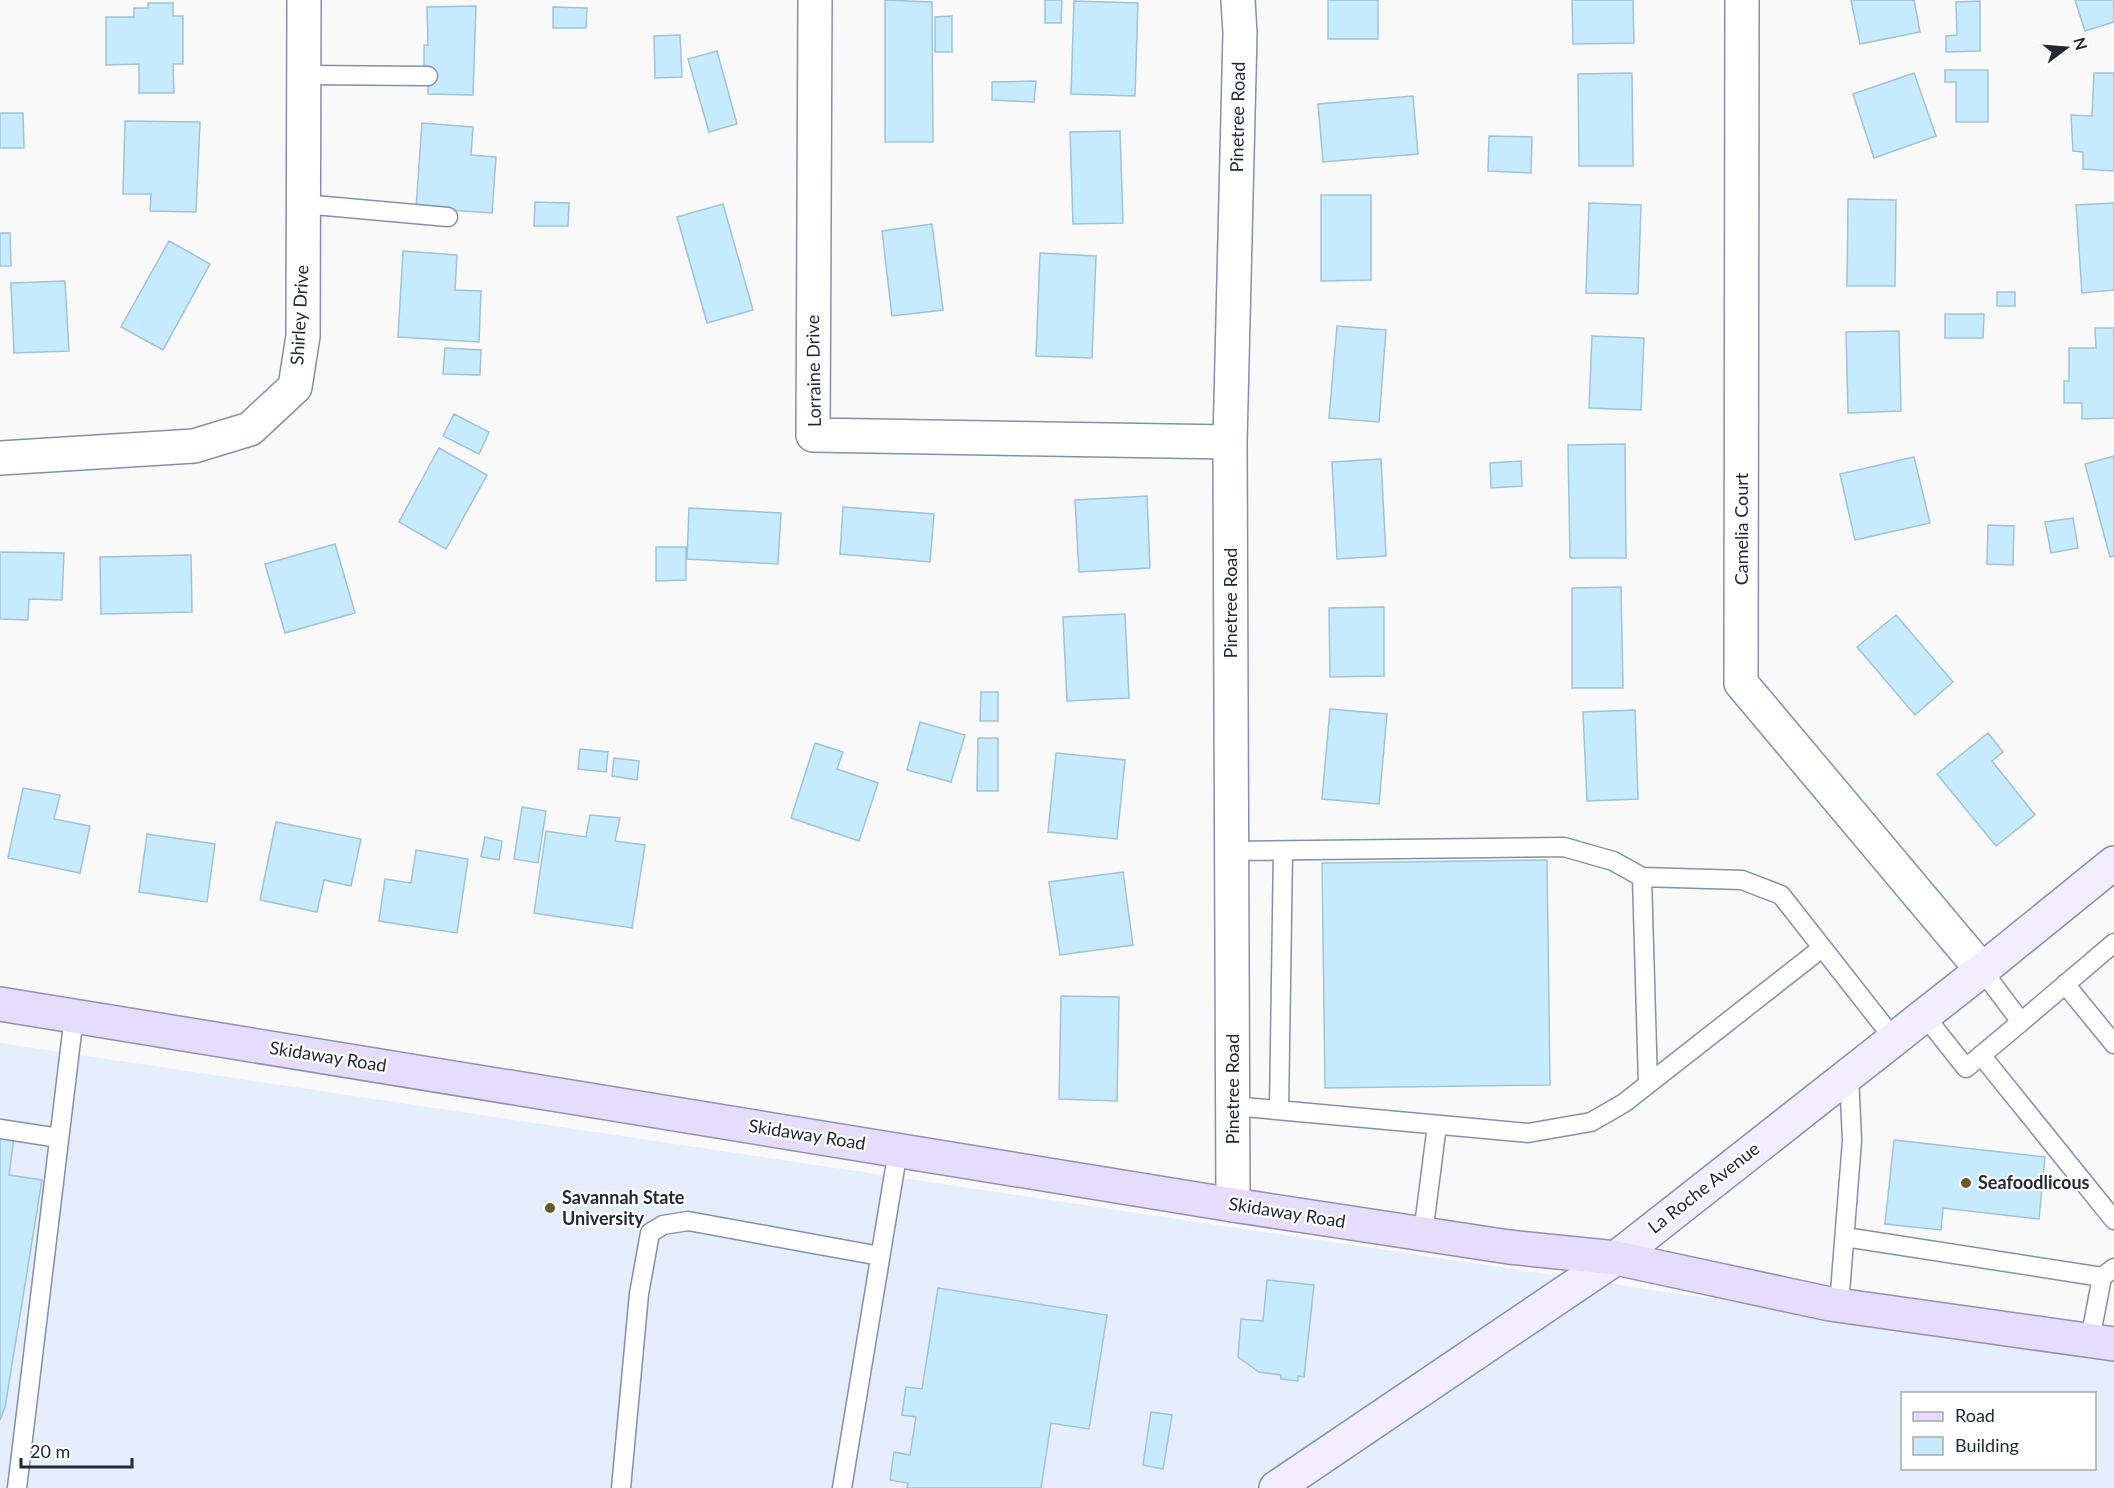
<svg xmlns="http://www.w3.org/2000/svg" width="2114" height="1488" viewBox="0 0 2114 1488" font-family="Lato,sans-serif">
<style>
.built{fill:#e6edfd;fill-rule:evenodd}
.building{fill:#c6eafe;stroke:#a0c3d7;stroke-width:1.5}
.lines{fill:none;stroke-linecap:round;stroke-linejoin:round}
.lane-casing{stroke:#8290ad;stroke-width:21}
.street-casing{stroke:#8290ad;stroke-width:36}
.secondary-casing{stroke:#8290ad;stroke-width:36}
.primary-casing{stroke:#968eb3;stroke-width:36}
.lane{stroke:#fff;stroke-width:18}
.street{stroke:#fff;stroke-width:33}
.secondary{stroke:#f2eefd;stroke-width:33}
.primary{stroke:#e6dcfb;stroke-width:33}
.poi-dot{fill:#675d2a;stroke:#fff;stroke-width:2}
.labels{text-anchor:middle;stroke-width:4.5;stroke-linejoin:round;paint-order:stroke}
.street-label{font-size:18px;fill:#222834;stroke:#fff}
.poi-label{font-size:18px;font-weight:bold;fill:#222834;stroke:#fff;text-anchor:start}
</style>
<rect width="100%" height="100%" fill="#f9f9f9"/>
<path class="built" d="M 0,1043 L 2114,1359 L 2114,1488 L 0,1488 ZM 1902,1394 L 2094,1394 L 2094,1468 L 1902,1468 Z"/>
<path class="building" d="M 885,0 L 932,2 L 933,142 L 885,142 Z
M 1045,0 L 1062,0 L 1061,23 L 1045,23 Z
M 1328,0 L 1378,0 L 1378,39 L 1328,39 Z
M 1572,0 L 1633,0 L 1634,43 L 1573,44 Z
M 1851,0 L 1914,0 L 1920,32 L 1860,44 Z
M 2075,0 L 2114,0 L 2114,22 L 2085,31 Z
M 1074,1 L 1138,3 L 1135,96 L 1071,94 Z
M 1980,1 L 1980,51 L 1946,52 L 1946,36 L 1957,35 L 1956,2 Z
M 148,3 L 173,3 L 173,16 L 183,16 L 183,64 L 173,64 L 174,93 L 139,93 L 139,64 L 106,65 L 106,17 L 134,17 L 134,8 L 148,8 Z
M 476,6 L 473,95 L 428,94 L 428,76 L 424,75 L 424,45 L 428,45 L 427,7 Z
M 553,7 L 587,8 L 586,28 L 553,28 Z
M 952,16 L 952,52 L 935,52 L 935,17 Z
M 680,35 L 682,77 L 655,78 L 654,36 Z
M 717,51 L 737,124 L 709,132 L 688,59 Z
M 1945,70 L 1988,70 L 1988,122 L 1956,122 L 1956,82 L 1945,82 Z
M 1632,73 L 1633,166 L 1579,166 L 1578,74 Z
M 1914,73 L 1936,136 L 1874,158 L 1853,94 Z
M 2094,73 L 2114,73 L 2114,171 L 2083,169 L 2083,152 L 2073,151 L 2071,115 L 2092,116 Z
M 1036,81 L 1034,102 L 992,100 L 992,82 Z
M 1413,96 L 1418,154 L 1323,162 L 1318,104 Z
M 0,113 L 23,113 L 24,148 L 0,148 Z
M 125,121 L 200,122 L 196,212 L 150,211 L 151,194 L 123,194 Z
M 422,123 L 473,127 L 471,155 L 496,157 L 492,213 L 416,208 Z
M 1120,131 L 1123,223 L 1073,224 L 1070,132 Z
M 1489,136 L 1532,137 L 1531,173 L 1488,171 Z
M 1321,195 L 1371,195 L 1371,280 L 1321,281 Z
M 1848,199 L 1896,200 L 1895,286 L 1847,286 Z
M 535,202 L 569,203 L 568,226 L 534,226 Z
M 1589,203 L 1641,205 L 1638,294 L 1586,293 Z
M 2114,203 L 2114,290 L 2082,293 L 2076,205 Z
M 723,204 L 753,310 L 707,323 L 677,217 Z
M 932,224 L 943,310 L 892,316 L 882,231 Z
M 0,233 L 10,233 L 11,266 L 0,266 Z
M 169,241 L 210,264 L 163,350 L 121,327 Z
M 403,251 L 457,255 L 455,290 L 481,291 L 479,342 L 398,337 Z
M 1040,253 L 1096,256 L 1092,358 L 1036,356 Z
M 65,281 L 69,351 L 14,353 L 11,283 Z
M 1997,292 L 2015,292 L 2015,306 L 1997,306 Z
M 1945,314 L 1984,314 L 1983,338 L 1945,338 Z
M 1337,326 L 1386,330 L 1379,422 L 1329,418 Z
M 2095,328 L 2114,328 L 2114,418 L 2082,419 L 2082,403 L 2064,403 L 2064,381 L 2069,381 L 2069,348 L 2096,348 Z
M 1899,331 L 1901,411 L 1848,413 L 1846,332 Z
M 1592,336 L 1644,338 L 1641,410 L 1589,408 Z
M 445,348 L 481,350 L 480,375 L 443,374 Z
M 454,414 L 489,432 L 479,454 L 443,436 Z
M 1625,444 L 1626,558 L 1570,558 L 1568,445 Z
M 439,448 L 487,475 L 446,549 L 399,522 Z
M 2114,456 L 2114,556 L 2110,557 L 2085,464 Z
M 1914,457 L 1930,523 L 1855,540 L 1840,474 Z
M 1381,459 L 1386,556 L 1337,559 L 1332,462 Z
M 1521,461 L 1522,486 L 1491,488 L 1490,463 Z
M 1147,496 L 1150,568 L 1079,572 L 1075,500 Z
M 843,507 L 934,514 L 930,562 L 840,554 Z
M 689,508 L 781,513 L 778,564 L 687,559 Z
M 2073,518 L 2078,548 L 2051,553 L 2045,522 Z
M 1988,525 L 2014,526 L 2013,565 L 1987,564 Z
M 335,544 L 355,613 L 285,633 L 265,564 Z
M 656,547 L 686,547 L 686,580 L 656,581 Z
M 0,552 L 64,553 L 62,600 L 29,599 L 28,620 L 0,619 Z
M 191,555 L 192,612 L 101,614 L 100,557 Z
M 1621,587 L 1623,688 L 1572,688 L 1572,588 Z
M 1384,607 L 1384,676 L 1330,677 L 1329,608 Z
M 1125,614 L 1129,698 L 1067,701 L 1063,617 Z
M 1896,615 L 1953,682 L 1915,715 L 1857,647 Z
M 981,692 L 998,692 L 998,721 L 980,721 Z
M 1330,709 L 1387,714 L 1379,804 L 1322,799 Z
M 1635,710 L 1638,799 L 1587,801 L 1583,712 Z
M 920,722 L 965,735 L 951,782 L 907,770 Z
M 1988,733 L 2003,752 L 1992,761 L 2035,815 L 1996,846 L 1937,774 Z
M 978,738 L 998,738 L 998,791 L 977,791 Z
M 815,743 L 843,752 L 837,769 L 878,783 L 859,841 L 791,818 Z
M 580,749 L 608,752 L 606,772 L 578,769 Z
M 1056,753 L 1125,760 L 1117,839 L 1048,832 Z
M 614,758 L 639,761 L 637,780 L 612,776 Z
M 23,788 L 60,795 L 54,819 L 90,826 L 80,873 L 8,858 Z
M 522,807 L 546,811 L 538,863 L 514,859 Z
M 590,815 L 620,818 L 615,841 L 645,845 L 632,928 L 534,913 L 546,831 L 586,837 Z
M 276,822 L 361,839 L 351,886 L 324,880 L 317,912 L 260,900 Z
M 147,834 L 215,844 L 207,902 L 139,892 Z
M 485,837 L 502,841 L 499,860 L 481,857 Z
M 416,850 L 468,859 L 457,933 L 379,921 L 385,879 L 411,883 Z
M 1547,860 L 1550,1085 L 1325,1088 L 1322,863 Z
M 1123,872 L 1133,945 L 1060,955 L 1049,882 Z
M 1061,996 L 1119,997 L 1117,1101 L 1059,1099 Z
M 0,1136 L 14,1137 L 9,1175 L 42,1180 L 5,1407 L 0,1420 Z
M 1894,1140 L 2045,1157 L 2039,1219 L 1943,1208 L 1941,1230 L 1885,1224 Z
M 1267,1280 L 1314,1285 L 1304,1377 L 1298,1376 L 1298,1381 L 1281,1379 L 1281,1375 L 1259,1372 L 1238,1357 L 1241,1319 L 1263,1321 Z
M 938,1288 L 1107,1315 L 1089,1429 L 1051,1423 L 1041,1488 L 907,1488 L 908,1483 L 890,1480 L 894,1452 L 910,1455 L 916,1417 L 902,1415 L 906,1387 L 922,1389 Z
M 1151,1412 L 1172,1415 L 1163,1469 L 1143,1465 Z"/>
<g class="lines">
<defs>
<path id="lane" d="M 304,75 L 428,76
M 303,204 L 448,217
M 1231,851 L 1564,847 L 1613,861 L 1642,877 L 1742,880 L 1781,895 L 1894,1039
M 1642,877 L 1648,1084
M 1982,970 L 2021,1022 L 2114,943
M 2065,984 L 2114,1044
M 1924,1015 L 1966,1068 L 2021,1022
M 1981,1055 L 2114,1220
M 1233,1106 L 1528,1133 L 1591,1122 L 1624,1103 L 1822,948
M 1279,1110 L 1283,851
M 0,1129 L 59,1138
M 1423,1234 L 1437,1125
M 1845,1237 L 2102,1277 L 2114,1268
M 1839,1305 L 1852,1141 L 1849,1074
M 2090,1340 L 2102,1277
M 17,1488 L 74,1016
M 621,1488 L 639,1294 L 650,1233 L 663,1225 L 688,1221 L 880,1256
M 842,1488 L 898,1150"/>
<path id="street" d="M 815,0 L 813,435 L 1230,442
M 1742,0 L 1741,683 L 1982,970
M 0,458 L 194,446 L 250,429 L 295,387 L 303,336 L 304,0
M 1233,1205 L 1230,442 L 1240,33 L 1238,0"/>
<path id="secondary" d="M 1276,1488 L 1616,1258 L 1982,970 L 2114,863"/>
<path id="primary" d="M 0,1004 L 1233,1205 L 1509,1247 L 1616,1258 L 1830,1304 L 2114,1344"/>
</defs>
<use href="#lane" class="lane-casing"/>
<use href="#street" class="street-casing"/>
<use href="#secondary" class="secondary-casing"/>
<use href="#primary" class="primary-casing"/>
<use href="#lane" class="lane"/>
<use href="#street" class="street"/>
<use href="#secondary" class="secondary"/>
<use href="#primary" class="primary"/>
</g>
<g class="poi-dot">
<circle cx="1966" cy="1183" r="6"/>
<circle cx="550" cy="1208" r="6"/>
</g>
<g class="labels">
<g class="street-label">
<text transform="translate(1238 117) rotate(-89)" y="6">Pinetree Road</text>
<text transform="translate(300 315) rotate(-87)" y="6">Shirley Drive</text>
<text transform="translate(814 371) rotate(-91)" y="6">Lorraine Drive</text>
<text transform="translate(1742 529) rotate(-90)" y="6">Camelia Court</text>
<text transform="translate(1231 603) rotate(-90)" y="6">Pinetree Road</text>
<text transform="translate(328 1057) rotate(9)" y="6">Skidaway Road</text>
<text transform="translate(1233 1089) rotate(-90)" y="6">Pinetree Road</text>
<text transform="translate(807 1135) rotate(9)" y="6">Skidaway Road</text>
<text transform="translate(1704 1188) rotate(-38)" y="6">La Roche Avenue</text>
<text transform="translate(1287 1213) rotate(9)" y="6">Skidaway Road</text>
</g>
<g class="poi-label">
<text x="1978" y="1189">Seafoodlicous</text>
<text x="562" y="1204">Savannah State<tspan x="562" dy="21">University</tspan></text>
</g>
</g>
<rect x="1901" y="1392" width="195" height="78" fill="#ffffff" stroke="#a7a9ae" stroke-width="1.5"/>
<rect x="1913" y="1412" width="30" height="9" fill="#e6dcfb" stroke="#a7a9ae" stroke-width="1.5"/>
<text x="1955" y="1422" font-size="18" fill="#222834">Road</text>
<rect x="1913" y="1437" width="30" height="18" fill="#c6eafe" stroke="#a7a9ae" stroke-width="1.5"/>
<text x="1955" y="1452" font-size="18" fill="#222834">Building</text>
<g transform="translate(2066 48) rotate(74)" stroke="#ffffff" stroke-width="4.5" paint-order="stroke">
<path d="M0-4.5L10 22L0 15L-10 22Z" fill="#222834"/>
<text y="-9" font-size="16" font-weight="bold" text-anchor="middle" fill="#222834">N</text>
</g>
<path d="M21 1458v9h111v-9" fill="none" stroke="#222834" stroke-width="3"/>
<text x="30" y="1458" font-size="18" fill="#222834" stroke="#ffffff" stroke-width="4.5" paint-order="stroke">20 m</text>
</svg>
